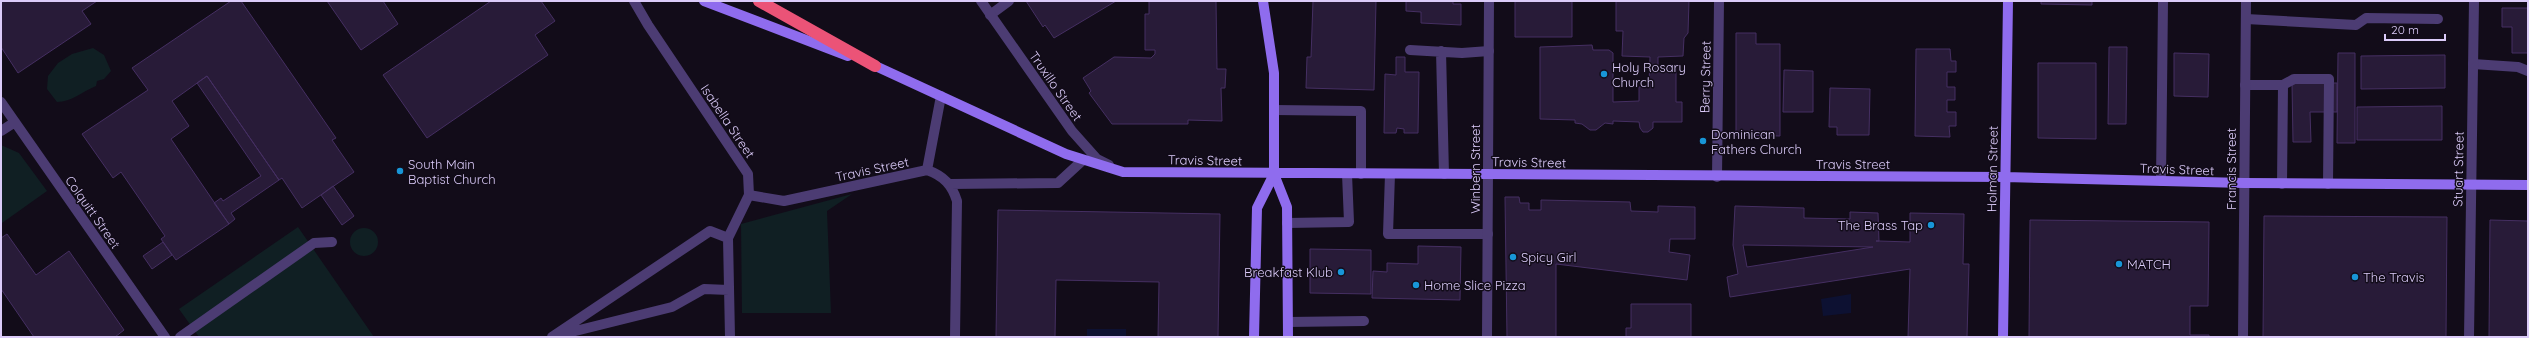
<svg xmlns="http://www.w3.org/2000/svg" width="2529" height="338" viewBox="0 0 2529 338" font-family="Quicksand,sans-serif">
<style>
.green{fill:#101f23}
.water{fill:#0d1132}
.building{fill:#281b38;stroke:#452f62;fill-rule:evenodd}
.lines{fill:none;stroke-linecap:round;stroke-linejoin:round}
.lane{stroke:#4c3c73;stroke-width:10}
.street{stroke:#4c3c73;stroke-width:10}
.secondary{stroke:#8f6cee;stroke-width:10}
.highway{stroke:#eb5377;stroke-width:12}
.poi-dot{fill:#1896d7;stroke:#120c19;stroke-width:1.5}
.labels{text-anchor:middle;stroke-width:3;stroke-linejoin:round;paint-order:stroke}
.poi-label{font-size:13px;fill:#dbcbf9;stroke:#120c19;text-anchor:start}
.street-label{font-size:13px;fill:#dbcbf9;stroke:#120c19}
</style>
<rect width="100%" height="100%" fill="#120c19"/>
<path class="green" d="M 93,48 L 104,55 L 111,71 L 104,79 L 97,81 L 96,86 C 81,92 72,102 57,102 L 47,89 L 48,76 L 58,63 L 72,54 Z
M 1,145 L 19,153 L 47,191 L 2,223 Z
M 852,194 L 827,211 L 831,313 L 742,313 L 741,224 Z
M 298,227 L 374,337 L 199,337 L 179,309 Z
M350 242a14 14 0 1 1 28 0a14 14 0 1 1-28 0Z"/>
<path class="water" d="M 1851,294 L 1851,313 L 1823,316 L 1821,299 Z
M 1087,329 L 1126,329 L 1126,337 L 1087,337 Z"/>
<path class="building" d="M 1,1 L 97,1 L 82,11 L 91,24 L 18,73 L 1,47 Z
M 231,1 L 241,1 L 336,138 L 332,140 L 354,172 L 302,208 L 282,178 L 279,180 L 207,76 L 172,101 L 189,126 L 171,139 L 229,224 L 176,260 L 161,239 L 165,236 L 121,172 L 113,178 L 82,134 L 148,90 L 132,68 Z
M 327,1 L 383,1 L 398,24 L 361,50 Z
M 491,1 L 541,1 L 555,21 L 535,35 L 548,55 L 427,138 L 383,75 Z
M 1026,1 L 1116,1 L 1054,38 L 1045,25 L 1043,27 Z
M 1149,1 L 1216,1 L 1217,69 L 1226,69 L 1225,88 L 1221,88 L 1222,121 L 1188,120 L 1188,124 L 1112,124 L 1089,93 L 1091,91 L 1083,78 L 1114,57 L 1151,58 L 1155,54 L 1155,50 L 1145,50 L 1145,14 L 1149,14 Z
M 1313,1 L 1376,1 L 1374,90 L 1306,88 L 1307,57 L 1311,57 Z
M 1406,1 L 1453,1 L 1453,4 L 1461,4 L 1461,25 L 1421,23 L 1421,12 L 1406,11 Z
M 1515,1 L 1572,1 L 1572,37 L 1515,37 Z
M 1616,1 L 1689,1 L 1688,33 L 1684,38 L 1683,56 L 1658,57 L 1658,66 L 1676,67 L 1676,102 L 1682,102 L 1682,122 L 1653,122 L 1653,128 L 1648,132 L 1643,132 L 1640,128 L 1639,122 L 1613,121 L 1613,124 L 1605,123 L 1596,130 L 1590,130 L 1582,124 L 1575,123 L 1575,120 L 1540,119 L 1540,47 L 1592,45 L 1593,50 L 1609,50 L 1613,53 L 1613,102 L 1639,101 L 1639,87 L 1649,86 L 1650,57 L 1622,56 L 1623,31 L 1616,31 Z
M 2041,1 L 2092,1 L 2092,5 L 2041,4 Z
M 2502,8 L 2528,8 L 2528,53 L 2512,53 L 2512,27 L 2502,27 Z
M 1736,33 L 1756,33 L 1756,44 L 1780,44 L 1780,136 L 1736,135 Z
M 2109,47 L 2127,47 L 2126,124 L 2108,124 Z
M 1916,49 L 1950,49 L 1951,61 L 1956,61 L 1956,72 L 1947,72 L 1947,87 L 1955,87 L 1955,100 L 1947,100 L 1947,112 L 1956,112 L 1956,126 L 1949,126 L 1950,137 L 1915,136 Z
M 2174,53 L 2209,54 L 2208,97 L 2174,96 Z
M 2338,53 L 2355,53 L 2355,143 L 2337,143 Z
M 2445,55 L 2445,88 L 2361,89 L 2361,56 Z
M 1396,57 L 1405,57 L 1405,72 L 1419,72 L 1418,133 L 1404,133 L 1404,129 L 1397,128 L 1396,133 L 1384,133 L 1385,74 L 1396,75 Z
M 2038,63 L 2096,63 L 2096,139 L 2038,138 Z
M 1784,70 L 1813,71 L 1813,112 L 1783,112 Z
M 207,76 L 279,180 L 231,213 L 235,219 L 229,224 L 214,203 L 221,198 L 223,201 L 261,176 L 197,83 Z
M 2292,83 L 2337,83 L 2337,112 L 2310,112 L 2311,142 L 2293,142 Z
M 1830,88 L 1870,89 L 1869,135 L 1837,135 L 1837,127 L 1829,127 Z
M 2442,106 L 2442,140 L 2357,140 L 2357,107 Z
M 333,186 L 354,216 L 342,225 L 321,195 Z
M 1505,197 L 1519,197 L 1520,203 L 1529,203 L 1529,210 L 1541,210 L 1541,200 L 1630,202 L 1631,211 L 1658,212 L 1658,206 L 1695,207 L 1695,239 L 1670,239 L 1669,252 L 1690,255 L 1687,280 L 1556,264 L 1556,337 L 1507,337 Z
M 1735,206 L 1804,208 L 1804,218 L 1850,219 L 1850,212 L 1878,213 L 1879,241 L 1876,241 L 1879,241 L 1910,242 L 1910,213 L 1964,214 L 1963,264 L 1969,264 L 1967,337 L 1908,337 L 1910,269 L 1730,297 L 1727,277 L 1738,274 L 1733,245 ZM 1743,245 L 1873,247 L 1747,267 Z
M 998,210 L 1220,214 L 1218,337 L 1158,337 L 1159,282 L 1056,280 L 1055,337 L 996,337 Z
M 2264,216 L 2447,217 L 2446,337 L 2263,337 Z
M 2030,220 L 2209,222 L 2208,306 L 2190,306 L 2190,335 L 2209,335 L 2209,337 L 2029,337 Z
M 2490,220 L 2528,221 L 2528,337 L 2489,337 Z
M 7,234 L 36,275 L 69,251 L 124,330 L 115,337 L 34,337 L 1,289 L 1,238 Z
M 163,242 L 172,255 L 152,269 L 143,256 Z
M 1418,246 L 1461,247 L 1460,300 L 1372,298 L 1373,271 L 1387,272 L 1387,263 L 1418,264 Z
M 1310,249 L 1371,250 L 1371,294 L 1310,293 Z
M 1631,304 L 1691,304 L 1691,337 L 1626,337 L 1626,328 L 1631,328 Z"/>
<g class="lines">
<path class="lane" d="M 634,1 L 648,25 L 748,174 L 749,195 L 728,238 L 730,337
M 990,15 L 1009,1
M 2246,19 L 2356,25 L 2366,18 L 2438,19
M 1410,50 L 1462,53 L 1489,51
M 1441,51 L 1444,174
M 2473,64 L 2518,67 L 2528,71
M 2245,85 L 2283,85 L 2282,184
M 2283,85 L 2294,79 L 2329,79 L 2328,184
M 1274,110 L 1361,111 L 1361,174
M 927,170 L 941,96
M 1390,174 L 1388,234 L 1488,234
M 2161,181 L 2163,1
M 950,184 L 1058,183 L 1083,160
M 749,195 L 784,201 L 927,170 C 944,176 952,185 957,201 L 955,337
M 1287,223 L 1349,222 L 1347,174
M 1288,322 L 1364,321
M 559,335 L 672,307 L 704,289 L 729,290
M 552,337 L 710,231 L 728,238"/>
<path class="street" d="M 981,1 L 1072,131 L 1097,159 L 1109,165
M 1,102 L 165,337
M 1,131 L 15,122
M 1717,177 L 1719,1
M 180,337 L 314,243 L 332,242
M 1487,337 L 1489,1
M 2243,337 L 2246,1
M 2469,337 L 2474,1"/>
<path class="secondary" d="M 704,1 L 848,56
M 1263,1 L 1274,73 L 1274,174 L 1287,207 L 1288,337
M 869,63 L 1066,154 L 1123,172 L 2005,177 L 2244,183 L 2528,185
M 1254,337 L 1257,208 L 1274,174
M 2003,337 L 2008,1"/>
<path class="highway" d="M 759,1 L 875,66"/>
</g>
<g class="poi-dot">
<circle cx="1604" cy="74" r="4"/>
<circle cx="1703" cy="141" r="4"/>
<circle cx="400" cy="171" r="4"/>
<circle cx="1931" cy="225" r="4"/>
<circle cx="1513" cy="257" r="4"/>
<circle cx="2119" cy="264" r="4"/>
<circle cx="1341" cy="272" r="4"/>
<circle cx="2355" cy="277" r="4"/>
<circle cx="1416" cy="285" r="4"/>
</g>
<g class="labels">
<g class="poi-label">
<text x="1612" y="72">Holy Rosary<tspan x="1612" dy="15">Church</tspan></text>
<text x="1711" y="139">Dominican<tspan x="1711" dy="15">Fathers Church</tspan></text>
<text x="408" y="169">South Main<tspan x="408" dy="15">Baptist Church</tspan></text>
<text x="1923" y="230" text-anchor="end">The Brass Tap</text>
<text x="1521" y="262">Spicy Girl</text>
<text x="2127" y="269">MATCH</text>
<text x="1333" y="277" text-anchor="end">Breakfast Klub</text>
<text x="2363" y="282">The Travis</text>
<text x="1424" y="290">Home Slice Pizza</text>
</g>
<g class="street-label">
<text transform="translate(1705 77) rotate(-89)" y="5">Berry Street</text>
<text transform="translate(1056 86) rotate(55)" y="5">Truxillo Street</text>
<text transform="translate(728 121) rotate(56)" y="5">Isabella Street</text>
<text transform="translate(1205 160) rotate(1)" y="5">Travis Street</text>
<text transform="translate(1529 162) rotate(1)" y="5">Travis Street</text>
<text x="1853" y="169">Travis Street</text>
<text transform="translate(872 169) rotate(-12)" y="5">Travis Street</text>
<text transform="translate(1475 169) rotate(-90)" y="5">Winbern Street</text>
<text transform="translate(1992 169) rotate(-89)" y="5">Holman Street</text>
<text transform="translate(2177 169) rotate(2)" y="5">Travis Street</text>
<text transform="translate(2231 169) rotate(-90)" y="5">Francis Street</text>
<text transform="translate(2458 169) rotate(-89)" y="5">Stuart Street</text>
<text transform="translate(93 212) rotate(55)" y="5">Colquitt Street</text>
</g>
</g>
<rect width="2529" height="338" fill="none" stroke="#dbcbf9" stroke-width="4"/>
<path d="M2385 34v6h60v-6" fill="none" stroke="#dbcbf9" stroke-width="2"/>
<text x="2391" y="34" font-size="12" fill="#dbcbf9" stroke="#120c19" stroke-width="3" paint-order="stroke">20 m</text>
</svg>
